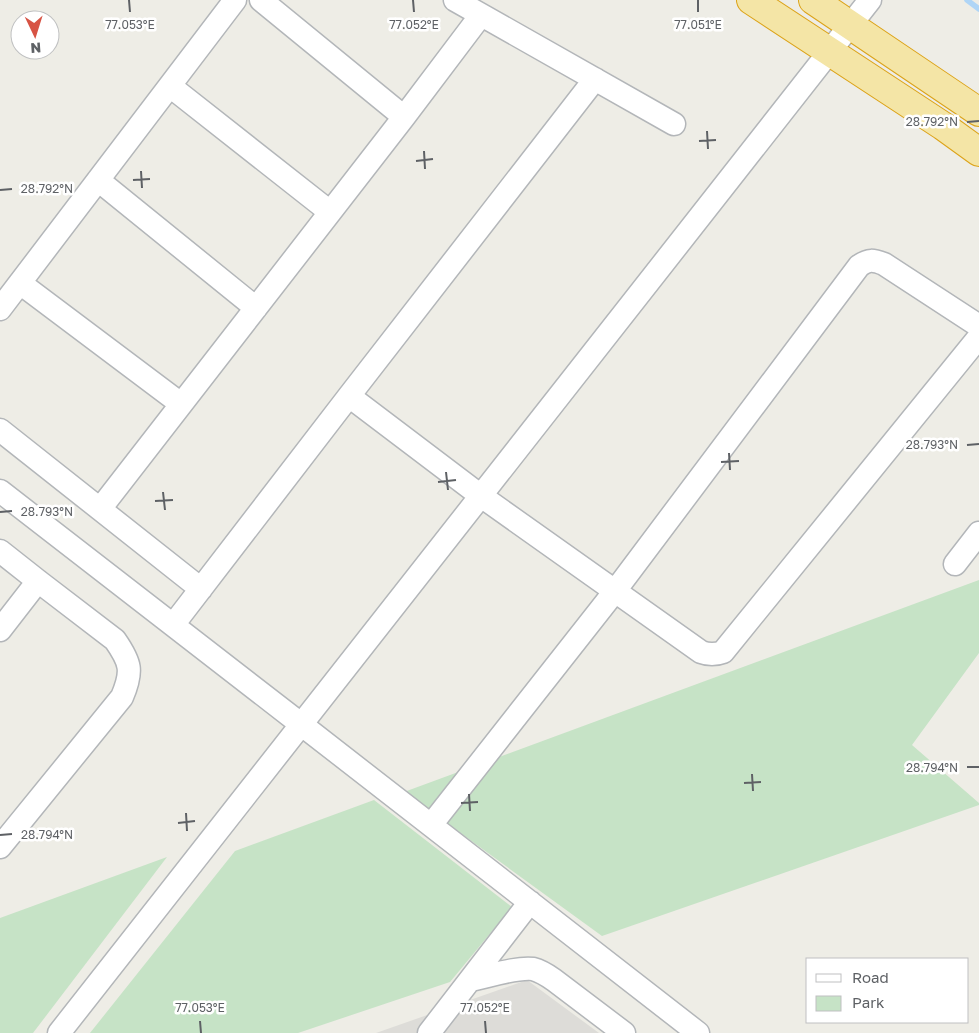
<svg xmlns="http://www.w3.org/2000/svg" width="979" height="1033" viewBox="0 0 979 1033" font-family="'Golos Text',sans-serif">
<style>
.industrial{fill:#dddcd8}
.green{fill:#c6e3c6}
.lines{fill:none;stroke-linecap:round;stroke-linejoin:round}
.stream{stroke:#afd5f6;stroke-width:5.5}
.minor-casing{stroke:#b3b6b9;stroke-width:25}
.trunk-casing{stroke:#dca319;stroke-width:30}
.minor{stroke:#fff;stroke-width:22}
.trunk{stroke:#f4e5a6;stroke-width:28}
.ticks{fill:none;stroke:#5e6165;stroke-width:2}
.ticks-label{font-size:12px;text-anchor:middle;fill:#5e6165;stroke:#fff;stroke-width:5;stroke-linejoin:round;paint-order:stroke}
</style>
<rect width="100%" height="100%" fill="#eeede6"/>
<path class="industrial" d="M 527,980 L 599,1033 L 376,1033 Z"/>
<path class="green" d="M 979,580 L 979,653 L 912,745 L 979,803 L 979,805 L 602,936 L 404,792 Z
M 374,800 L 512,907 L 450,982 L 298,1033 L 90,1033 L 235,851 Z
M 167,857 L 33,1033 L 0,1033 L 0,918 Z"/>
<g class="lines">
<path class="stream" d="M 967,0 L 979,9"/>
<defs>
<path id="minor" d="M 261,0 L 404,117
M 455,0 L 674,124
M 170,86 L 330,212
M 98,180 L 256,308
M 20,283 L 181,404
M 0,309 L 235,0
M 349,396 L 481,496 L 701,652 C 709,655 715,655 723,652 L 979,337
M 0,430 L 201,589
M 0,491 L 302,725 L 698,1033
M 100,509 L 404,117 L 481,15
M 0,551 L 38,581 L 115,640 C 131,663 133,671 122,697 L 0,847
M 955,564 L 979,533
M 173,625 L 349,396 L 595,79
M 0,630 L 38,581
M 431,825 L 615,591 L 859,266 C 869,259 873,260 884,264 L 979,326
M 470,980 C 487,977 515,967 533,969 C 541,971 547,975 554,980 L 624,1033
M 59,1033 L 870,0
M 429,1033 L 530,902"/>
<path id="trunk" d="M 751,0 L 943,126 L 979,152
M 813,0 L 979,112"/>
</defs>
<use href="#minor" class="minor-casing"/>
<use href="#trunk" class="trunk-casing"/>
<use href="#minor" class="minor"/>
<use href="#trunk" class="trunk"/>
</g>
<path class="ticks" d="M 129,0 L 130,12M 413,0 L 414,12M 698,0 L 698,12M 967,122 L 979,121M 707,131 L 708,149M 699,141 L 716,140M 424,151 L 425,169M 416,161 L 433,159M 141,171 L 142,188M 133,180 L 150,179M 0,190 L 12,189M 967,445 L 979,444M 729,453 L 730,470M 721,462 L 739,461M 446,472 L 448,490M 438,482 L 456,480M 163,492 L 165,510M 155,501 L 173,500M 0,512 L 12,511M 967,767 L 979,767M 752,774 L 753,791M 744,783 L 761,782M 469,794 L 470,811M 461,803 L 478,802M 186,813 L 187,831M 178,823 L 195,821M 0,835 L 12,834M 200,1021 L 201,1033M 485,1021 L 486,1033"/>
<g class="ticks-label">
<text x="130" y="29">77.053°E</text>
<text x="414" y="29">77.052°E</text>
<text x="698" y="29">77.051°E</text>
<text x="932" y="126">28.792°N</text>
<text x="47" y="193">28.792°N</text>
<text x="932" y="449">28.793°N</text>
<text x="47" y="516">28.793°N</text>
<text x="932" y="772">28.794°N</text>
<text x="47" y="839">28.794°N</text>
<text x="200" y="1012">77.053°E</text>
<text x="485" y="1012">77.052°E</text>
</g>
<rect x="806" y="958" width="162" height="65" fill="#ffffff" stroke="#bfc0c1"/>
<rect x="816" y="974" width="25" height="8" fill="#ffffff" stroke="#bfc0c1"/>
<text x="852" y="983" font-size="15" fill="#5e6165">Road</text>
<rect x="816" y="996" width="25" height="15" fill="#c6e3c6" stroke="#bfc0c1"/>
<text x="852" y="1008" font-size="15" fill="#5e6165">Park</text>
<g transform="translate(35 35) rotate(176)"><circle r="24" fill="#ffffff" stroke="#bfc0c1"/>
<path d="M0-4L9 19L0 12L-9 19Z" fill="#d75344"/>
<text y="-8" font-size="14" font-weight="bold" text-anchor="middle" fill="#5e6165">N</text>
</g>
</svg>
